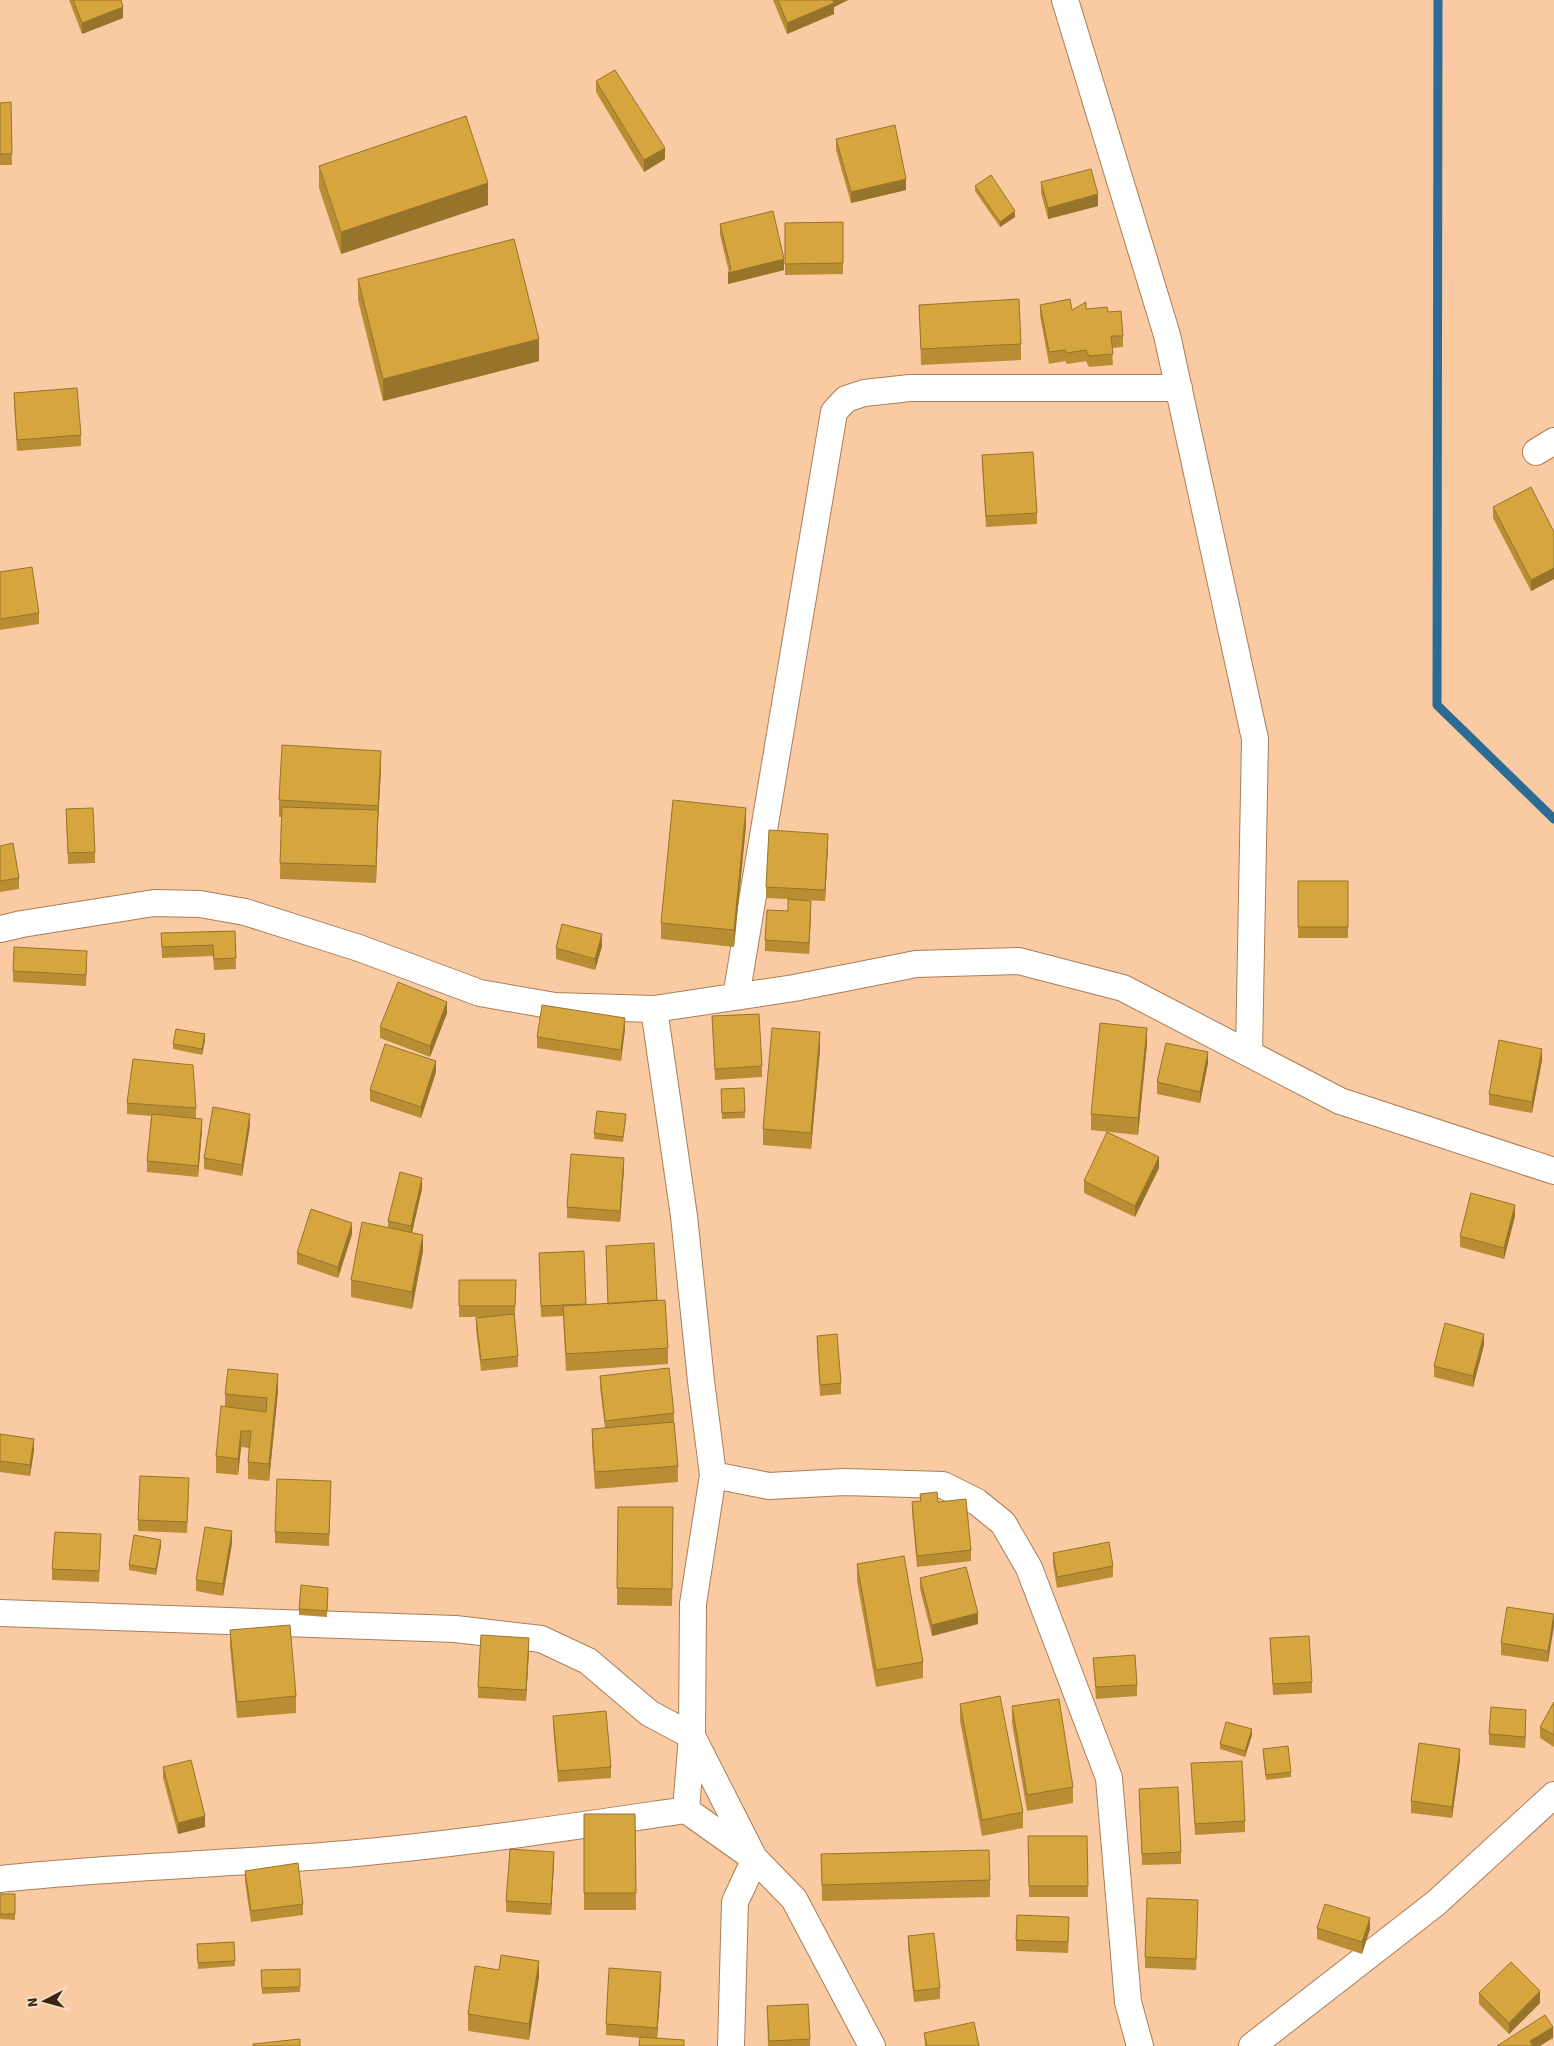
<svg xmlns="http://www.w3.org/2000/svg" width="1554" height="2046" viewBox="0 0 1554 2046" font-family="'Source Sans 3',sans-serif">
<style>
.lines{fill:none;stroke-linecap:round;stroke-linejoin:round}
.stream{stroke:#2c6c94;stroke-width:9}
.minor-casing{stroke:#a97e57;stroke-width:28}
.minor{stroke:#fff;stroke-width:26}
.wall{fill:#b88e35}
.shaded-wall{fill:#96742b}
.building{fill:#d6a53e;stroke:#96742b}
</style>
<rect width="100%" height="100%" fill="#facba2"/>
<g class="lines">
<path class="stream" d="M 1438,0 L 1437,705 L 1554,819"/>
<defs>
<path id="minor" d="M 1065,0 L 1167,335 L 1255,739 L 1249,1053
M 1536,452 L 1554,441
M 0,929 L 22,924 L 154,903 L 200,904 L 245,912 L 359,948 L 480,993 L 555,1006 L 654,1009 L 794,988 L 916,964 L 1019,961 L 1123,988 L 1340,1101 L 1554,1171
M 736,997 L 834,412 L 846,399 L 864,393 L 910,388 L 1179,388
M 654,1009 L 684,1216 L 701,1381 L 713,1475 L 769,1486 L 845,1482 L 943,1485 L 977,1502 L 1003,1523 L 1029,1568 L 1109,1778 L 1128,2002 L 1140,2046
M 713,1475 L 693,1604 L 692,1736 L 753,1856
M 0,1613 L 455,1629 L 541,1639 L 588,1661 L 649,1713 L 692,1736 L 686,1810
M 0,1879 C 119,1866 238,1864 357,1853 C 467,1843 577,1826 686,1810 L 755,1859
M 731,2046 L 735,1902 L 755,1859 L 794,1899 L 872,2046
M 1252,2046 L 1436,1903 L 1554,1795"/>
</defs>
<use href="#minor" class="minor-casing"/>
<use href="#minor" class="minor"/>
</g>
<path class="wall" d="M 69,0 L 121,0 L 123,18 L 82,34 Z
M 773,0 L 848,0 L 834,7 L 834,6 L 834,14 L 787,34 Z
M 596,81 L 665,159 L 644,172 L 596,92 Z
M 11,102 L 12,165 L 0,165 L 0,103 Z
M 836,139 L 906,190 L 851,203 L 836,150 Z
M 319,166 L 488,205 L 341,254 L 319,188 Z
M 1041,182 L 1098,206 L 1048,219 L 1041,193 Z
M 975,186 L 1015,217 L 1000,227 L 975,191 Z
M 843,222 L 843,274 L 785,275 L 785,223 Z
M 720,224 L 784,270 L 728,284 L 729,272 L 720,235 Z
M 358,279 L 539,361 L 383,401 L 358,300 Z
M 919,305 L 1021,344 L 1021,360 L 921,365 Z
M 1040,305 L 1072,310 L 1086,309 L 1108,312 L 1123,336 L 1123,347 L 1112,348 L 1113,365 L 1089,367 L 1086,361 L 1067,364 L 1065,361 L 1049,364 L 1040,316 Z
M 14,393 L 81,435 L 81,446 L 17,451 L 14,404 Z
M 982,455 L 1037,513 L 1037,524 L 986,527 L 982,466 Z
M 1493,507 L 1554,532 L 1554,579 L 1531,591 L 1493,518 Z
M 0,572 L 39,613 L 39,624 L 0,630 Z
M 381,768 L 378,823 L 376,883 L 280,879 L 281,817 L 279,817 L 279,800 Z
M 66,809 L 95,852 L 95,863 L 68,864 Z
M 746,825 L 734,947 L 661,939 L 661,923 Z
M 828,845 L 825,901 L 800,900 L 811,912 L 809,954 L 765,951 L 765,940 L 788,911 L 788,899 L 766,898 L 766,887 Z
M 0,846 L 19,878 L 19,889 L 0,892 Z
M 1298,881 L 1348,881 L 1348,938 L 1298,938 Z
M 235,931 L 236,969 L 214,970 L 213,956 L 162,958 L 161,933 Z
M 602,946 L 595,970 L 556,959 L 556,948 Z
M 87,963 L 86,986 L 13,982 L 13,971 Z
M 447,1013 L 430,1057 L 380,1038 L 380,1027 Z
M 712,1016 L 762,1066 L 762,1077 L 715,1080 Z
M 625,1029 L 621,1061 L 537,1048 L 537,1037 Z
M 205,1040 L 202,1055 L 173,1049 L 173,1044 Z
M 1147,1044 L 1138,1135 L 1091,1130 L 1091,1114 Z
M 820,1049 L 811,1149 L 763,1145 L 763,1129 Z
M 1542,1060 L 1532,1113 L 1489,1105 L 1489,1094 Z
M 1208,1063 L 1200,1103 L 1157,1094 L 1157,1082 Z
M 436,1072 L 421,1118 L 370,1101 L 370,1090 Z
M 744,1088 L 745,1118 L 722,1119 L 721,1089 Z
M 127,1103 L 196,1108 L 196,1118 L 202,1130 L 198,1177 L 147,1172 L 147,1161 L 151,1116 L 127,1114 Z
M 626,1120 L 623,1142 L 594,1139 L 594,1133 Z
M 250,1125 L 242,1176 L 204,1169 L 204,1158 Z
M 1159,1168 L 1135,1217 L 1084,1193 L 1084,1181 Z
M 624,1169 L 620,1222 L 567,1218 L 567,1207 Z
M 422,1189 L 412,1232 L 423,1251 L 412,1309 L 351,1297 L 351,1280 L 388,1228 L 388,1221 Z
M 1515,1216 L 1504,1259 L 1460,1247 L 1460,1236 Z
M 352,1234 L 338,1278 L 297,1264 L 297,1253 Z
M 606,1246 L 657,1300 L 668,1348 L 668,1364 L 566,1371 L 563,1316 L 541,1317 L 539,1253 L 584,1251 L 586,1305 L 608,1304 Z
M 459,1280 L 516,1280 L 515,1317 L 518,1356 L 518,1367 L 481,1371 L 476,1329 L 476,1318 L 484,1317 L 459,1317 Z
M 817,1336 L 841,1383 L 841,1394 L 820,1396 L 817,1347 Z
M 1484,1345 L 1473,1387 L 1434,1377 L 1434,1366 Z
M 600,1376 L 674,1413 L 674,1422 L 678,1466 L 678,1482 L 595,1489 L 592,1446 L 592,1429 L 605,1428 L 600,1387 Z
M 278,1391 L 269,1481 L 248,1479 L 248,1462 L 249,1448 L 241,1447 L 238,1475 L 216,1473 L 216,1456 L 225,1407 L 225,1394 Z
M 0,1434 L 34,1450 L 30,1476 L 0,1472 Z
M 189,1489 L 187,1533 L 138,1531 L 138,1520 Z
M 331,1493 L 329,1546 L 275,1543 L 275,1532 Z
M 920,1494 L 938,1502 L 971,1550 L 971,1561 L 917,1567 L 912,1513 L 912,1502 L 920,1501 Z
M 618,1507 L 673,1507 L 672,1606 L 617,1605 Z
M 232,1543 L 223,1596 L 196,1591 L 196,1580 Z
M 101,1545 L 99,1582 L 52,1580 L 52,1569 Z
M 161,1546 L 156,1575 L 129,1570 L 129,1565 Z
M 1053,1553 L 1113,1566 L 1113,1577 L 1057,1588 L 1053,1564 Z
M 857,1564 L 923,1662 L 923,1678 L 876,1687 L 857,1581 Z
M 920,1578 L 978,1624 L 932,1636 L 920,1589 Z
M 328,1594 L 327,1617 L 299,1615 L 299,1609 Z
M 1554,1614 L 1548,1662 L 1501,1655 L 1501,1643 Z
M 230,1630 L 296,1696 L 296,1713 L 237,1718 L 230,1647 Z
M 1270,1638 L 1312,1682 L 1312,1693 L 1273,1695 Z
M 529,1650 L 526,1701 L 478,1698 L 478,1687 Z
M 1093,1658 L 1137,1685 L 1137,1696 L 1096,1699 Z
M 1554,1702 L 1554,1747 L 1540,1738 L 1540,1727 Z
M 960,1704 L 1023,1812 L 1023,1828 L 982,1836 L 960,1721 Z
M 1012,1706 L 1073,1787 L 1073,1803 L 1027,1811 L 1012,1723 Z
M 553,1716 L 611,1767 L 611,1778 L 558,1782 L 553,1727 Z
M 1526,1721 L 1525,1748 L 1489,1745 L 1489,1734 Z
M 1252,1735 L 1245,1757 L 1220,1749 L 1220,1744 Z
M 1263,1749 L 1291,1772 L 1291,1777 L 1266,1780 L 1263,1755 Z
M 1460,1760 L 1452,1818 L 1411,1813 L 1411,1801 Z
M 1191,1763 L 1245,1821 L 1245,1832 L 1195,1835 Z
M 163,1767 L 205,1827 L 178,1834 L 163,1778 Z
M 1139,1789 L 1181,1852 L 1181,1864 L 1142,1865 Z
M 584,1814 L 635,1814 L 636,1910 L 584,1910 Z
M 1028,1836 L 1087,1836 L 1088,1897 L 1029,1897 Z
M 821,1854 L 990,1880 L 990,1897 L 822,1901 Z
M 554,1863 L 551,1915 L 506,1912 L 506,1901 Z
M 245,1871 L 303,1904 L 303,1915 L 251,1922 L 245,1882 Z
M 0,1894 L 15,1894 L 15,1920 L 0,1919 Z
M 1198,1911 L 1196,1970 L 1145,1968 L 1145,1957 Z
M 1069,1928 L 1068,1953 L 1016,1951 L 1016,1940 Z
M 1317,1928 L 1370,1929 L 1362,1954 L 1317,1939 Z
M 908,1936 L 940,1988 L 940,1999 L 914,2002 L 908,1947 Z
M 234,1942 L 235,1966 L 198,1969 L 197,1944 Z
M 300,1969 L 300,1992 L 262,1994 L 261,1970 Z
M 539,1977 L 529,2040 L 468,2031 L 468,2014 Z
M 661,1983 L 657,2038 L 684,2046 L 640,2038 L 606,2035 L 606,2024 Z
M 1479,1993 L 1540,2003 L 1509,2034 L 1479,2004 Z
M 767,2006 L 810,2039 L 810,2046 L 768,2046 Z
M 924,2033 L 979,2046 L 925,2046 Z"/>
<path class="shaded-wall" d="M 834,0 L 848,0 L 834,7 Z
M 834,3 L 834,14 L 787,34 L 787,23 Z
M 123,7 L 123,18 L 82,34 L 82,23 Z
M 665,148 L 665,159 L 644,172 L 644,160 Z
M 906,179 L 906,190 L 851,203 L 851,192 Z
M 488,183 L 488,205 L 341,254 L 341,232 Z
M 1098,194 L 1098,206 L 1048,219 L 1048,208 Z
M 1015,211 L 1015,217 L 1000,227 L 1000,222 Z
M 784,259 L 784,270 L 728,284 L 728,273 Z
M 539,339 L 539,361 L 383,401 L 383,379 Z
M 1554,568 L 1554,579 L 1531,591 L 1531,580 Z
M 381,751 L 381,768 L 378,823 L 378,806 Z
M 746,808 L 746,825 L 734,947 L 734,930 Z
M 378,810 L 378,827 L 376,883 L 376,866 Z
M 828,834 L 828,845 L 825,901 L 825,890 Z
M 811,901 L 811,912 L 809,954 L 809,943 Z
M 602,934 L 602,946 L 595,970 L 595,959 Z
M 447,1002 L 447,1013 L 430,1057 L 430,1046 Z
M 625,1018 L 625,1029 L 621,1061 L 621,1050 Z
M 1147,1028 L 1147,1044 L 1138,1135 L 1138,1118 Z
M 820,1032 L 820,1049 L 811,1149 L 811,1133 Z
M 205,1034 L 205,1040 L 202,1055 L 202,1049 Z
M 1542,1049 L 1542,1060 L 1532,1113 L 1532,1102 Z
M 1208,1052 L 1208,1063 L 1200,1103 L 1200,1092 Z
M 436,1061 L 436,1072 L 421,1118 L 421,1107 Z
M 250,1114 L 250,1125 L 242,1176 L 242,1165 Z
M 202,1119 L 202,1130 L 198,1177 L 198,1166 Z
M 1159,1157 L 1159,1168 L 1135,1217 L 1135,1206 Z
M 624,1158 L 624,1169 L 620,1222 L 620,1211 Z
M 422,1178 L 422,1189 L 411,1237 L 411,1226 Z
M 1515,1205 L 1515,1216 L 1504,1259 L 1504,1248 Z
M 352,1223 L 352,1234 L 338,1278 L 338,1267 Z
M 423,1235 L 423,1251 L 412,1309 L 412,1292 Z
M 1484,1334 L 1484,1345 L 1473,1387 L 1473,1376 Z
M 278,1374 L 278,1391 L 269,1481 L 269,1464 Z
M 241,1431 L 241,1447 L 238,1475 L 238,1459 Z
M 34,1439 L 34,1450 L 30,1476 L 30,1465 Z
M 232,1531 L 232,1543 L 223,1596 L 223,1584 Z
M 161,1540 L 161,1546 L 156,1575 L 156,1569 Z
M 978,1613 L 978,1624 L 932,1636 L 932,1625 Z
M 1554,1615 L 1554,1626 L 1548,1662 L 1548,1651 Z
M 529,1638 L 529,1650 L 526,1701 L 526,1690 Z
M 1526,1710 L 1526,1721 L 1525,1748 L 1525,1737 Z
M 1252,1729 L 1252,1735 L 1245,1757 L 1245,1751 Z
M 1460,1749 L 1460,1760 L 1452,1818 L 1452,1807 Z
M 205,1816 L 205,1827 L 178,1834 L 178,1823 Z
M 554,1852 L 554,1863 L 551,1915 L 551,1904 Z
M 1370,1918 L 1370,1929 L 1362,1954 L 1362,1942 Z
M 539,1961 L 539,1977 L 529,2040 L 529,2024 Z
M 661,1972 L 661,1983 L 657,2040 L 657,2028 Z
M 1540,1991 L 1540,2003 L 1509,2034 L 1509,2023 Z
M 1553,2027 L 1553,2038 L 1540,2046 L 1530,2046 L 1530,2041 Z"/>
<path class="building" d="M 73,0 L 121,0 L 123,7 L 82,23 Z
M 778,0 L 833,0 L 834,3 L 787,23 Z
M 615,70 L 665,148 L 644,160 L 596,81 Z
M 11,102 L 12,154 L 0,154 L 0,103 Z
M 466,116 L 488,183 L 341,232 L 319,166 Z
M 895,125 L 906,179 L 851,192 L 836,139 Z
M 1091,169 L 1098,194 L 1048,208 L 1041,182 Z
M 991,175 L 1015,211 L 1000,222 L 975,186 Z
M 773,211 L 784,259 L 728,273 L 731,269 L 720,224 Z
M 843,222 L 843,263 L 785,264 L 785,223 Z
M 514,239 L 539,339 L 383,379 L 358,279 Z
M 1019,299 L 1021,344 L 921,349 L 919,305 Z
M 1070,299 L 1072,310 L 1086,302 L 1086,309 L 1107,307 L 1108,312 L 1121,311 L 1123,336 L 1111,336 L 1113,354 L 1089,356 L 1086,350 L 1067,353 L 1065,350 L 1049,352 L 1040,305 Z
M 77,388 L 81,435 L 17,440 L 14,393 Z
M 1033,452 L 1037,513 L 986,516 L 982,455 Z
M 1531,487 L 1554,532 L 1554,568 L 1531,580 L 1493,507 Z
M 32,567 L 39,613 L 0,619 L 0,572 Z
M 282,745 L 381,751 L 378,806 L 279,800 Z
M 673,800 L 746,808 L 734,930 L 661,923 Z
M 282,807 L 378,810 L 376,866 L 280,863 Z
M 93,808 L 95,852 L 68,853 L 66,809 Z
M 769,830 L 828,834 L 825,890 L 766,887 Z
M 13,843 L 19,878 L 0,881 L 0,846 Z
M 1298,881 L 1348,881 L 1348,927 L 1298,927 Z
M 788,899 L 811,901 L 809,943 L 765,940 L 767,910 L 788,911 Z
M 562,924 L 602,934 L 595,959 L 556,948 Z
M 235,931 L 236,958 L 214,959 L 213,945 L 162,947 L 161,933 Z
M 14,947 L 87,951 L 86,975 L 13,971 Z
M 398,982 L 447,1002 L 430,1046 L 380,1027 Z
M 542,1005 L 625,1018 L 621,1050 L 537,1037 Z
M 759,1014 L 762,1066 L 715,1069 L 712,1016 Z
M 1100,1023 L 1147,1028 L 1138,1118 L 1091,1114 Z
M 772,1028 L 820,1032 L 811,1133 L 763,1129 Z
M 176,1029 L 205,1034 L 202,1049 L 173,1044 Z
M 1499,1040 L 1542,1049 L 1532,1102 L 1489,1094 Z
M 1166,1043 L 1208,1052 L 1200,1092 L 1157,1082 Z
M 385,1044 L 436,1061 L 421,1107 L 370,1090 Z
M 133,1059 L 193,1065 L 196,1108 L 127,1103 Z
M 744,1088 L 745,1112 L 722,1113 L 721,1089 Z
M 213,1107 L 250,1114 L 242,1165 L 204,1158 Z
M 597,1111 L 626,1114 L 623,1137 L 594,1133 Z
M 152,1114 L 202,1119 L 198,1166 L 147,1161 Z
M 1107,1132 L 1159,1157 L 1135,1206 L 1084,1181 Z
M 571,1154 L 624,1158 L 620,1211 L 567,1207 Z
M 400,1172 L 422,1178 L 411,1226 L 388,1221 Z
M 1471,1193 L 1515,1205 L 1504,1248 L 1460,1236 Z
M 311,1209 L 352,1223 L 338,1267 L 297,1253 Z
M 362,1222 L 423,1235 L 412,1292 L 351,1280 Z
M 654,1243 L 657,1300 L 608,1304 L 606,1246 Z
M 584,1251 L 586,1304 L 541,1306 L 539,1253 Z
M 459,1280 L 516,1280 L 515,1306 L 459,1306 Z
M 665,1300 L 668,1348 L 566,1354 L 563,1306 Z
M 514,1314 L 518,1356 L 481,1360 L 476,1318 Z
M 1445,1323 L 1484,1334 L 1473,1376 L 1434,1366 Z
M 837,1334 L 841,1383 L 820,1385 L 817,1336 Z
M 669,1368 L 674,1413 L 605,1421 L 600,1376 Z
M 228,1369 L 278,1374 L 269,1464 L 248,1462 L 251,1431 L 241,1431 L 238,1459 L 216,1456 L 221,1406 L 266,1412 L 267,1398 L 225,1394 Z
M 674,1422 L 678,1466 L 595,1472 L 592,1429 Z
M 0,1434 L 34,1439 L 30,1465 L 0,1461 Z
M 140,1476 L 189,1478 L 187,1522 L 138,1520 Z
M 277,1479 L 331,1481 L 329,1534 L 275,1532 Z
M 937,1492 L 938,1502 L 966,1499 L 971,1550 L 917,1556 L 912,1502 L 921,1501 L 920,1494 Z
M 618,1507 L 673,1507 L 672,1589 L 617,1588 Z
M 205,1527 L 232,1531 L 223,1584 L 196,1580 Z
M 55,1532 L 101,1534 L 99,1571 L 52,1569 Z
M 134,1535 L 161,1540 L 156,1569 L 129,1565 Z
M 1109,1542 L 1113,1566 L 1057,1577 L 1053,1553 Z
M 904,1556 L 923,1662 L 876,1670 L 857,1564 Z
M 966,1567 L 978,1613 L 932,1625 L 920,1578 Z
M 301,1585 L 328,1588 L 327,1611 L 299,1609 Z
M 1507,1607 L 1554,1614 L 1548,1651 L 1501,1643 Z
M 290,1625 L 296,1696 L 237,1702 L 230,1630 Z
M 481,1635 L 529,1638 L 526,1690 L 478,1687 Z
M 1309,1636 L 1312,1682 L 1273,1684 L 1270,1638 Z
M 1135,1655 L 1137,1685 L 1096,1687 L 1093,1658 Z
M 1000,1696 L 1023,1812 L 982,1820 L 960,1704 Z
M 1059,1699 L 1073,1787 L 1027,1795 L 1012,1706 Z
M 1554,1702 L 1554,1735 L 1540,1727 Z
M 1491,1707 L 1526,1710 L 1525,1737 L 1489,1734 Z
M 606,1711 L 611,1767 L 558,1771 L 553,1716 Z
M 1226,1722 L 1252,1729 L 1245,1751 L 1220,1744 Z
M 1419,1743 L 1460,1749 L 1452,1807 L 1411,1801 Z
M 1288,1746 L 1291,1772 L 1266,1775 L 1263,1749 Z
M 191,1760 L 205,1816 L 178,1823 L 163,1767 Z
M 1242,1761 L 1245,1821 L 1195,1824 L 1191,1763 Z
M 1178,1787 L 1181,1852 L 1142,1854 L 1139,1789 Z
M 584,1814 L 635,1814 L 636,1893 L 584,1893 Z
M 1028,1836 L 1087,1836 L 1088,1886 L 1029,1886 Z
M 510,1849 L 554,1852 L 551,1904 L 506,1901 Z
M 989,1850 L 990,1880 L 822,1885 L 821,1854 Z
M 298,1863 L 303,1904 L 251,1911 L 245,1871 Z
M 0,1894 L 15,1894 L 15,1914 L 0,1914 Z
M 1147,1898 L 1198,1900 L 1196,1959 L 1145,1957 Z
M 1325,1904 L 1370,1918 L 1362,1942 L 1317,1928 Z
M 1017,1915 L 1069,1917 L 1068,1942 L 1016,1940 Z
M 934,1933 L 940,1988 L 914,1991 L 908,1936 Z
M 234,1942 L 235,1961 L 198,1963 L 197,1944 Z
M 501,1955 L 539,1961 L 529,2024 L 468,2014 L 475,1966 L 499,1970 Z
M 1511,1962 L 1540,1991 L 1509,2023 L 1479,1993 Z
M 609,1968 L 661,1972 L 657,2028 L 606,2024 Z
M 300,1969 L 300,1987 L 262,1988 L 261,1970 Z
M 808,2004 L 810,2039 L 769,2041 L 767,2006 Z
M 1545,2015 L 1553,2027 L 1530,2041 L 1533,2046 L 1497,2046 Z
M 974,2022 L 979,2046 L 927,2046 L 924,2033 Z
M 640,2037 L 684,2040 L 684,2046 L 639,2046 Z
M 300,2039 L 300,2046 L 253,2046 L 253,2044 Z"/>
<g transform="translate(45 2001) rotate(264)" stroke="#f9dcc4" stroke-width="4" paint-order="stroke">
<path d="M0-4L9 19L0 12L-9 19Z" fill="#372515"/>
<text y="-8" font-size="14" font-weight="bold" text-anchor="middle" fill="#372515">N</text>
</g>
</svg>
